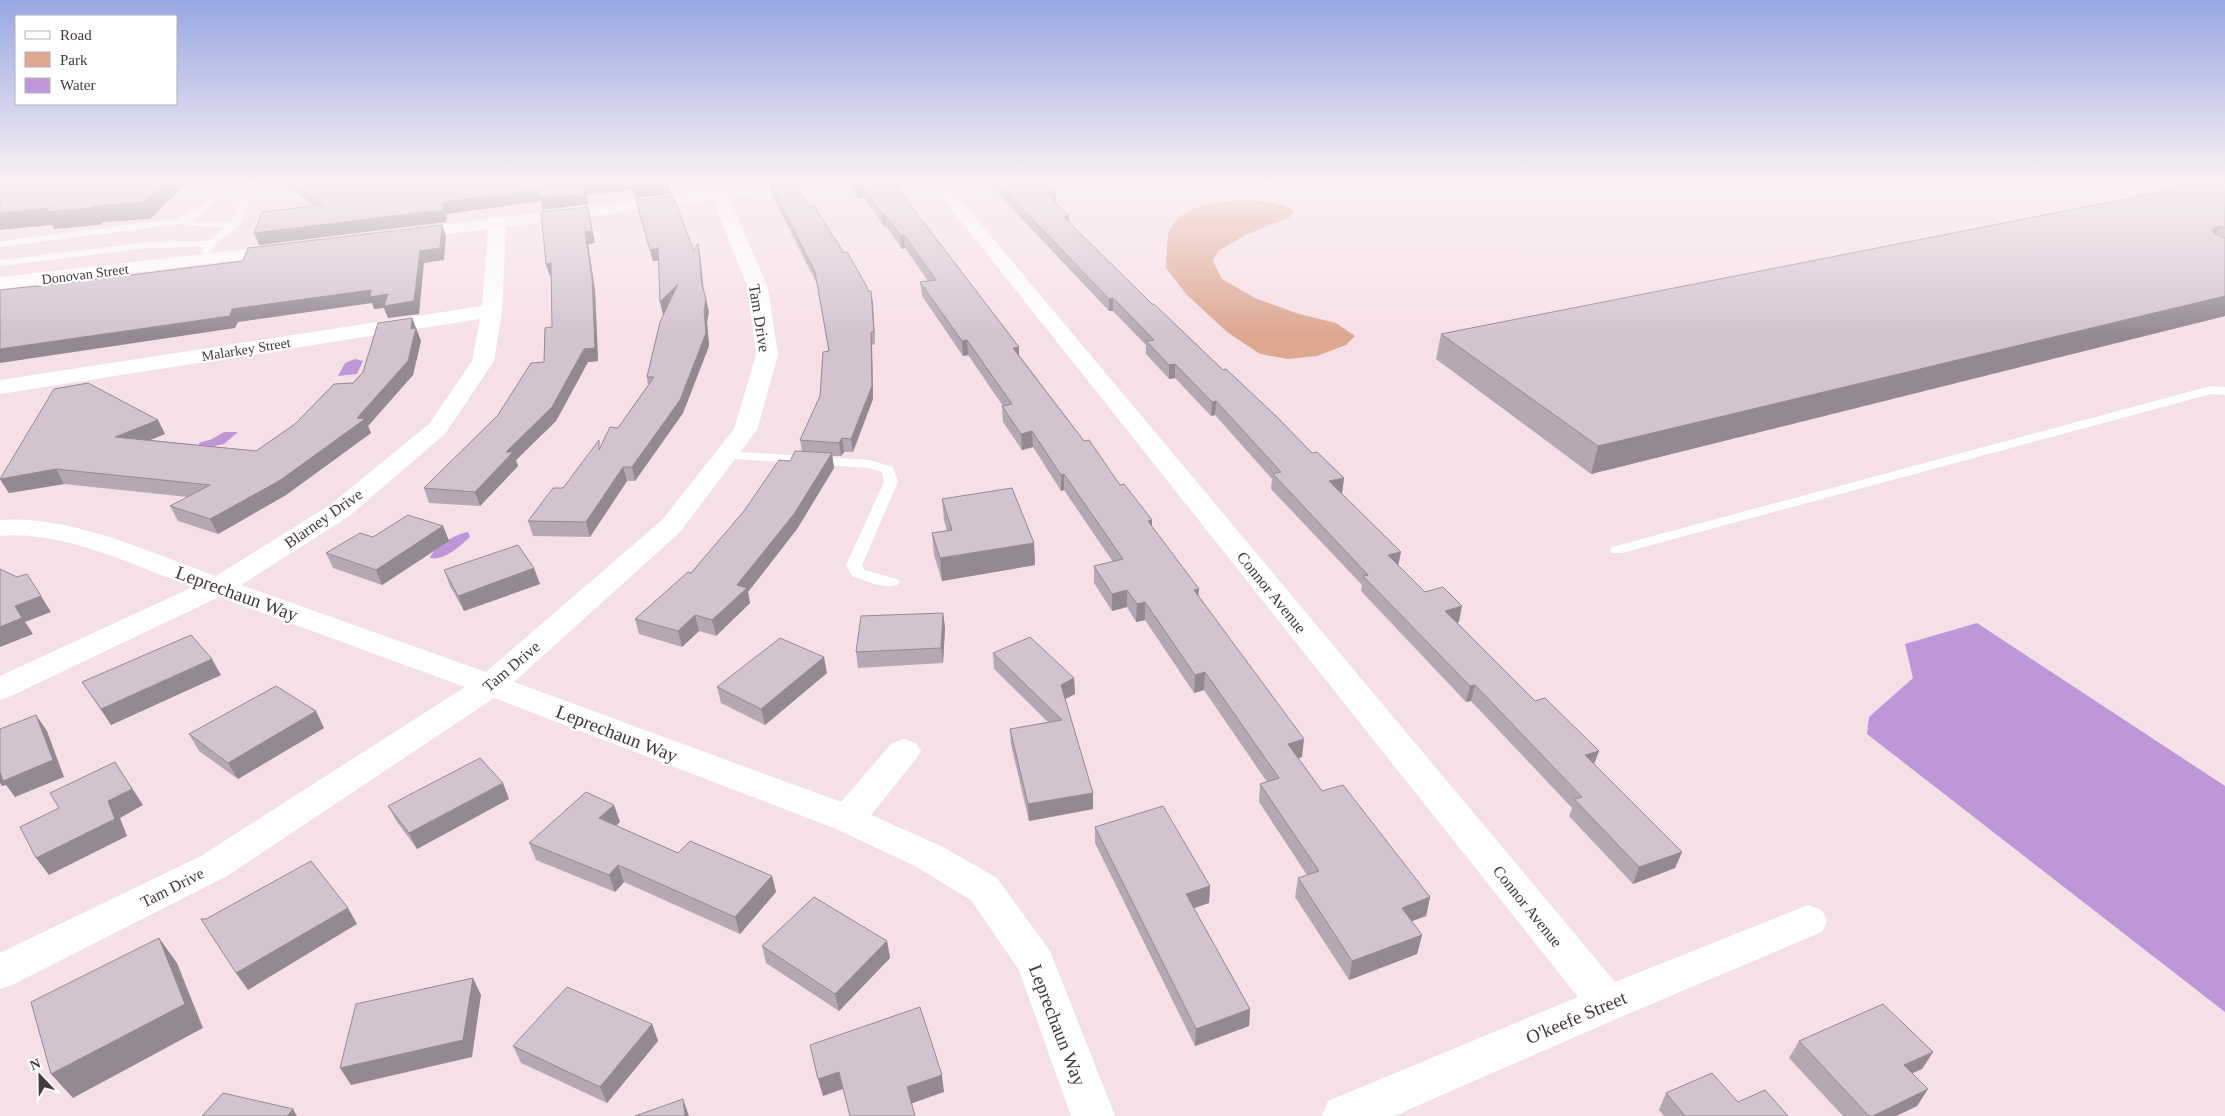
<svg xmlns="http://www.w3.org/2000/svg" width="2225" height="1116" viewBox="0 0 2225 1116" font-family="Georgia,serif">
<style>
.green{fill:#dda790}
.water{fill:#bd97d8}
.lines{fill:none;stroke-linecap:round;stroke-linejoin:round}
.service{fill:#fff;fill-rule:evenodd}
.minor{fill:#fff;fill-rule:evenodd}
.wall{fill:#b5a8b2}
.shaded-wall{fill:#948891}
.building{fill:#d3c3cf;stroke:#948891}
.labels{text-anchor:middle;stroke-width:4.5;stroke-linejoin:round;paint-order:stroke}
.far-street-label{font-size:14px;fill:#42393c;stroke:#fff}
.street-label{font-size:16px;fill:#42393c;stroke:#fff}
.near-street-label{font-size:19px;fill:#42393c;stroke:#fff}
</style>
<rect width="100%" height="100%" fill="#f6e0e7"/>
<path class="green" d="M 1240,200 L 1271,202 L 1295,210 L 1288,219 L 1274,223 L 1244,236 L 1218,251 L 1213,261 L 1222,279 L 1255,298 L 1299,314 L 1336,323 L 1355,336 L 1346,345 L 1317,356 L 1288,359 L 1260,354 L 1227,332 L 1187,295 L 1166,268 C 1167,259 1166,237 1170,229 C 1182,205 1216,203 1240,200 Z"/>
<path class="water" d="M 355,359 L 363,361 L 357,374 L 338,376 L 345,363 Z
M 224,432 L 238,432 L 224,444 L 200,449 L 199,443 L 212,439 Z
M 468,532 L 470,537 C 460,546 445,561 430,558 C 434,546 456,534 468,532 Z
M 1977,623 L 2225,786 L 2225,1012 L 1867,734 L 1869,717 L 1913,678 L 1905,644 Z"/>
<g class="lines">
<path class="service" d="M 220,181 L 228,181 C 219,200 210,212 190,221 L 231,223 L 249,181 L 257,181 L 239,226 L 214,246 L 210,253 L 202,253 L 201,251 L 203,247 L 149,248 L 0,266 L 0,260 L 149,242 L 208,241 L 225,228 L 179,224 L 0,247 L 0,241 L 176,219 L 203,206 L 211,197 Z
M 2211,386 L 2225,387 L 2225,395 L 2211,394 L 1622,553 L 1612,553 L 1610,550 L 1612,547 Z
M 726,451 L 869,460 L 893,467 L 898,482 L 862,565 L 864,570 L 897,579 L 900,582 L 897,585 C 883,589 865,581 852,576 L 846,565 L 884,482 L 882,472 L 868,468 L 721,458 L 719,455 L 721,452 Z"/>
<path class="minor" d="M 703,181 L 719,181 L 724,189 L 788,181 L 833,181 L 831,184 L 825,186 L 729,198 L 768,288 L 778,355 L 757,430 L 680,532 L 514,682 L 841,802 L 892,743 L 904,739 L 916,743 L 921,751 L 916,759 L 871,815 L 941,846 L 997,878 L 1050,951 L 1115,1116 L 1071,1116 L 1019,970 L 971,900 L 915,866 L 834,828 L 494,698 L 227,876 L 14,984 L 0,989 L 0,953 L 201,856 L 465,687 L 219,597 L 11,696 L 0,700 L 0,676 L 193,587 C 134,566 63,530 0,536 L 0,520 C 68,514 152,553 216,576 L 330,505 L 429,424 L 472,361 L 480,319 L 0,394 L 0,380 L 482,306 L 488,229 L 407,239 L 401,238 L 398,234 L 401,230 L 708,191 ZM 713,200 L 748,288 L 756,355 L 734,429 L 662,520 L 486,672 L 241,585 L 348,517 L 445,434 L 494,361 L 502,311 L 506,227 Z
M 929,181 L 945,181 L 1615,982 L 1808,905 L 1822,910 L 1827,921 L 1822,932 L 1623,1016 L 1394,1116 L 1322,1116 L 1328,1101 L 1578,997 Z
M 283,245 L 289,246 L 292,250 L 289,254 L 0,289 L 0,277 Z"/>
</g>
<path class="wall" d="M 283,181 L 668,181 L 671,194 L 635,198 L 632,190 L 586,195 L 588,204 L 543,210 L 541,201 L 447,214 L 446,222 L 259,245 L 314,206 L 285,184 Z
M 845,181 L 899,181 L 900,192 L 1019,347 L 1019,355 L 1084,441 L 1120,485 L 1152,527 L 1198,596 L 1302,757 L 1298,758 L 1322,791 L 1430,897 L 1426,916 L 1412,921 L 1422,935 L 1417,954 L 1349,980 L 1295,897 L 1298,878 L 1307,875 L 1259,802 L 1260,784 L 1267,782 L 1204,690 L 1194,693 L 1145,620 L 1136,622 L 1127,607 L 1112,611 L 1094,583 L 1094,566 L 1113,562 L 1064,490 L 1061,491 L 1033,447 L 1022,450 L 1003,422 L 1002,406 L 1003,406 L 968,355 L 963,356 L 922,296 L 920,282 L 928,281 L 905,248 L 902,249 L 886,226 L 884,227 L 864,198 L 858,199 Z
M 986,181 L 1044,181 L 1056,192 L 1056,203 L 1069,222 L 1086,239 L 1152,304 L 1312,453 L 1344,478 L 1342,493 L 1341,493 L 1398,565 L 1425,592 L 1459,622 L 1457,622 L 1594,765 L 1682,852 L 1675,868 L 1633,884 L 1569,816 L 1572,808 L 1471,701 L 1466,702 L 1361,591 L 1362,585 L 1271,489 L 1272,479 L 1215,415 L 1211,416 L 1175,378 L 1169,379 L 1146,354 L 1146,345 L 1113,311 L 1109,311 Z
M 2225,181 L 2225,316 L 1591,474 L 1436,359 L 1441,334 L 2156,193 L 2157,191 Z
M 770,184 L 809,207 L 868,291 L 873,303 L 875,344 L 872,345 L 873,399 L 853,452 L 844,452 L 841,456 L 832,456 L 834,468 L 797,529 L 748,592 L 750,603 L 716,636 L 699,631 L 682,647 L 639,634 L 635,619 L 691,573 L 790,461 L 802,451 L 800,440 L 820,396 L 829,351 L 817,284 L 772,195 Z
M 636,200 L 694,251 L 700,255 L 704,291 L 709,312 L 707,322 L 709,346 L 683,413 L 635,481 L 627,481 L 590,537 L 533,536 L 528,521 L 563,488 L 618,428 L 648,385 L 647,377 L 665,313 L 663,315 L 659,261 L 653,261 Z
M 590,218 L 595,243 L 588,244 L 595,290 L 598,361 L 588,362 L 556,421 L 516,460 L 518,466 L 480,506 L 429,503 L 424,488 L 498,415 L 544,362 L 552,327 L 551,275 L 550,276 L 546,264 Z
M 412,318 L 421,341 L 413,375 L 368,426 L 371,433 L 286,495 L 218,534 L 178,521 L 170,506 L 188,497 L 64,484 L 9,493 L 0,479 L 158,420 L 165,434 L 150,440 L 256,451 L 295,424 L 353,383 Z
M 942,499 L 1034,543 L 1035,565 L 942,581 L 934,555 L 932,533 L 947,531 L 944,520 Z
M 443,526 L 449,541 L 382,585 L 333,568 L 326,553 L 373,537 Z
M 444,570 L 540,584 L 464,611 L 450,586 Z
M 943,613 L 945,628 L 943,663 L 858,668 L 856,652 Z
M 993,653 L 1074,678 L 1075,694 L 1065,699 L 1093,793 L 1093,809 L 1029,821 L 1011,745 L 1010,729 L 1048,722 L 994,669 Z
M 827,673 L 765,725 L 721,703 L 717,687 Z
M 221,675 L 111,725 L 82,682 Z
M 324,728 L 238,779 L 199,751 L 189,734 Z
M 509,799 L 417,849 L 397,822 L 388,806 Z
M 620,822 L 615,826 L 678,853 L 772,876 L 776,892 L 740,934 L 624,882 L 615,892 L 536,860 L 529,843 Z
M 1095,827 L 1210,886 L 1209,903 L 1194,908 L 1250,1009 L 1249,1026 L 1195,1046 L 1095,843 Z
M 887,941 L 890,958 L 839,1011 L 766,963 L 762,946 Z
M 652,1024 L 658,1041 L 607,1103 L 521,1063 L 513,1046 Z
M 1799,1041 L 1933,1052 L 1922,1069 L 1912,1073 L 1928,1089 L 1917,1106 L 1896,1116 L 1843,1116 L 1789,1058 Z
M 1666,1093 L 1738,1102 L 1788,1116 L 1664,1116 L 1659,1110 Z"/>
<path class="shaded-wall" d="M 166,181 L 189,181 L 150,219 L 103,222 L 100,225 L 54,229 L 52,225 L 0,230 L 0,213 L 50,208 L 95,206 Z
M 614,181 L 630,181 L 632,190 L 586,195 L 588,204 L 543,210 L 541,201 L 447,214 L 446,222 L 259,245 L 254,233 L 443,202 Z
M 892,181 L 899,181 L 900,193 Z
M 668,183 L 671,194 L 635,198 L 632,187 Z
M 863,186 L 864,198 L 858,199 L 856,187 Z
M 1056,192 L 1056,203 L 1046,193 Z
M 588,207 L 595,243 L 588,244 L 595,290 L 598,361 L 588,362 L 556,421 L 516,460 L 518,466 L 480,506 L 475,492 L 506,452 L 552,407 L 585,232 Z
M 882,214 L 884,214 L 886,226 L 884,227 Z
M 1069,216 L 1069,227 L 1064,217 Z
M 442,225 L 446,236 L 444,260 L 424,263 L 419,314 L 388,318 L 384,308 L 374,309 L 372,303 L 238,322 L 235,328 L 0,363 L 0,349 L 232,309 L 420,251 Z
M 2220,226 L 2208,248 L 2212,230 Z
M 900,235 L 904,235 L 905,248 L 902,249 Z
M 698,243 L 700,255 L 704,298 L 702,285 Z
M 658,248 L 661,260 L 653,261 L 650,250 Z
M 551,263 L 554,275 L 550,276 L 546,264 Z
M 678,284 L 681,297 L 663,315 L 660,302 Z
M 871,291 L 873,303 L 875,344 L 874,332 Z
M 2225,296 L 2225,316 L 1591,474 L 1598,446 Z
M 1113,298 L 1113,311 L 1109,311 L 1109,299 Z
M 706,299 L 709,312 L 707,322 L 709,346 L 683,413 L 635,481 L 632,467 L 704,310 Z
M 412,318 L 421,341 L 413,375 L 368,426 L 371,433 L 286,495 L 218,534 L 210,519 L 357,418 L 411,329 Z
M 871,332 L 872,345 L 873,399 L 853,452 L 851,439 Z
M 967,340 L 968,355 L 963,356 L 962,341 Z
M 1019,347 L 1019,362 L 1013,348 Z
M 1175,364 L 1175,378 L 1169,379 L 1169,365 Z
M 1216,401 L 1215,415 L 1211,416 L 1212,402 Z
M 158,420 L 165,434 L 123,451 L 115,437 Z
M 1032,431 L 1033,447 L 1022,450 L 1021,434 Z
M 842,438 L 844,452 L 841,456 L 839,443 Z
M 832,453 L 834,468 L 797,529 L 748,592 L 750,603 L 716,636 L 712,620 Z
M 623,467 L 627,481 L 590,537 L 586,522 Z
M 56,469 L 64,484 L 9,493 L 0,479 Z
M 1064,474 L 1064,490 L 1061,491 L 1061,475 Z
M 1344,478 L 1342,493 L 1328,496 L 1329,481 Z
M 1152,520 L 1152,537 L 1148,521 Z
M 443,526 L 449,541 L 382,585 L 376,570 Z
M 1034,543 L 1035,565 L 942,581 L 940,558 Z
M 1401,552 L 1398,567 L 1388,555 Z
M 534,568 L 540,584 L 464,611 L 458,596 Z
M 1199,589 L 1198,606 L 1194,590 Z
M 1127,590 L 1127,607 L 1112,611 L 1112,594 Z
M 41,596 L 51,612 L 25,622 L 33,634 L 0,647 L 0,627 L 15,606 Z
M 1145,602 L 1145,620 L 1136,622 L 1137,604 Z
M 1462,606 L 1459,622 L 1442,626 L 1445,611 Z
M 943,613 L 945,628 L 943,663 L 941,648 Z
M 695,615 L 699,631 L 682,647 L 678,631 Z
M 824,657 L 827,673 L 765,725 L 761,709 Z
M 212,659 L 221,675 L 111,725 L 101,709 Z
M 1205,672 L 1204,690 L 1194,693 L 1195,675 Z
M 1074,678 L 1075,694 L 1061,701 L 1061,685 Z
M 1475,685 L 1471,701 L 1466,702 L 1470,686 Z
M 316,711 L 324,728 L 238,779 L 228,763 Z
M 36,715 L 47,731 L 64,777 L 15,797 L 6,785 L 2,786 L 0,783 L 0,768 Z
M 1304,739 L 1302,757 L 1286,762 L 1288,744 Z
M 1599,751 L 1593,767 L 1585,755 Z
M 115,762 L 143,805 L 120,818 L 127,836 L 49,875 L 36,858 L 108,801 Z
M 503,783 L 509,799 L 417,849 L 409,833 Z
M 1093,793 L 1093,809 L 1029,821 L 1028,804 Z
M 614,805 L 620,822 L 605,835 L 599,818 Z
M 1682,852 L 1675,868 L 1633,884 L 1639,867 Z
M 618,865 L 624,882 L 615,892 L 609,875 Z
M 772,876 L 776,892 L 740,934 L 735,917 Z
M 1210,886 L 1209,903 L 1185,911 L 1186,894 Z
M 1430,897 L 1426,916 L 1398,926 L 1402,908 Z
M 348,908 L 357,924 L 248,990 L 236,973 Z
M 1422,935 L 1417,954 L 1349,980 L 1352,961 Z
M 159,938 L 177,963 L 203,1028 L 73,1098 L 51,1074 Z
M 887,941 L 890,958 L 839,1011 L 835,994 Z
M 473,978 L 481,995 L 472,1057 L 351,1085 L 340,1068 Z
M 1250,1009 L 1249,1026 L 1195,1046 L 1196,1029 Z
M 652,1024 L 658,1041 L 607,1103 L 600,1087 Z
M 1933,1052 L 1922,1069 L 1893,1082 L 1904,1065 Z
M 839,1072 L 843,1089 L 823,1096 L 818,1079 Z
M 942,1075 L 944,1092 L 910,1104 L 907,1087 Z
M 1928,1089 L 1917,1106 L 1896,1116 L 1873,1116 Z
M 683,1099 L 689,1116 L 685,1116 Z
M 293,1109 L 297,1116 L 287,1116 Z"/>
<path class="building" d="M 0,181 L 166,181 L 143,202 L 95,206 L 92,208 L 45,212 L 50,208 L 0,213 Z
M 291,181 L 614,181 L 584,185 L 585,193 L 540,198 L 539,190 L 443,202 L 443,210 L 254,233 L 262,212 L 322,205 Z
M 630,181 L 668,181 L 668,183 L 632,187 Z
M 795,181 L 809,207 L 814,206 L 844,253 L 847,252 L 866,285 L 868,291 L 871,291 L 874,332 L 871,332 L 872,386 L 851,439 L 842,438 L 839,443 L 800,440 L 820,396 L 823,352 L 829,351 L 815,272 L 770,184 Z
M 852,181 L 897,181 L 892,181 L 1019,347 L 1013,348 L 1084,441 L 1089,440 L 1120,485 L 1124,484 L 1152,520 L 1148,521 L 1199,589 L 1194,590 L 1304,739 L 1288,744 L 1322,791 L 1343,785 L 1430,897 L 1402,908 L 1422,935 L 1352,961 L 1298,878 L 1319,871 L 1260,784 L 1279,778 L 1205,672 L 1195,675 L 1145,602 L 1137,604 L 1127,590 L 1112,594 L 1094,566 L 1123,559 L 1064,474 L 1061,475 L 1032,431 L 1021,434 L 1002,406 L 1012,404 L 967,340 L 962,341 L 920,282 L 936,280 L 904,235 L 900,235 L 884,214 L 882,214 L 863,186 L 856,187 Z
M 996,181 L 1044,181 L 1056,192 L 1046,193 L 1069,216 L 1064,217 L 1086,239 L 1152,304 L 1154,304 L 1223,370 L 1226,369 L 1277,417 L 1312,453 L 1317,452 L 1344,478 L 1329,481 L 1401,552 L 1388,555 L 1425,592 L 1443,587 L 1462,606 L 1445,611 L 1535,701 L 1545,698 L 1599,751 L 1585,755 L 1682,852 L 1639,867 L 1574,799 L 1582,797 L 1475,685 L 1470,686 L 1363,576 L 1368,575 L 1273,474 L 1281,472 L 1216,401 L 1212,402 L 1175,364 L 1169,365 L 1146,341 L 1154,340 L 1113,298 L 1109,299 Z
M 2208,181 L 2225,181 L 2225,228 L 2220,226 L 2212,230 L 2215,234 L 2225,238 L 2225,296 L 1598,446 L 1441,334 L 2161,192 L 2157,191 Z
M 673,196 L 694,251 L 698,243 L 702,285 L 706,299 L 704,310 L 706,333 L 680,400 L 632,467 L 623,467 L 586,522 L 528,521 L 553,488 L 563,488 L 599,440 L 599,450 L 610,427 L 618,428 L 654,377 L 647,377 L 660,322 L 678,284 L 660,302 L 658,248 L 650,250 L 636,200 Z
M 588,207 L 592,231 L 585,232 L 592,278 L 595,348 L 584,349 L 552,407 L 506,452 L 513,452 L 475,492 L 424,488 L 498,415 L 531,363 L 544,362 L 545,328 L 552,327 L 551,263 L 546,264 L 541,212 Z
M 442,225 L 440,248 L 420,251 L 414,301 L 384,306 L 388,294 L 370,297 L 371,290 L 232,309 L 230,316 L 0,349 L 0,290 L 36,286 L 35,287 L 243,261 L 248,248 Z
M 412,318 L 411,329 L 416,328 L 408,361 L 357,418 L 365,419 L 279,481 L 210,519 L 170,506 L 210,485 L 56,469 L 0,479 L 54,389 L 88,383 L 158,420 L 115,437 L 256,451 L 295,424 L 334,384 L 353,383 L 363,372 L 378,323 Z
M 795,451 L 832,453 L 794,514 L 737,585 L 747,588 L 712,620 L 695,615 L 678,631 L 635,619 L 688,572 L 691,573 L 744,511 L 779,460 L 790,461 Z
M 1012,488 L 1034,543 L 940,558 L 932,533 L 952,530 L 942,499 Z
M 408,515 L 443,526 L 376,570 L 326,553 L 360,533 L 373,537 Z
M 518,545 L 534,568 L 458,596 L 444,570 Z
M 0,569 L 17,577 L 27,574 L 41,596 L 15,606 L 22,618 L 0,627 Z
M 943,613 L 941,648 L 856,652 L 861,616 Z
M 191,635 L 212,659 L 101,709 L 82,682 Z
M 1030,637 L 1074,678 L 1061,685 L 1093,793 L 1028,804 L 1010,729 L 1062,720 L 993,653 Z
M 780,638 L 824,657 L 761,709 L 717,687 Z
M 276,686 L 316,711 L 228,763 L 189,734 Z
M 36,715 L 53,760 L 3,781 L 0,772 L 0,729 Z
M 480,758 L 503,783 L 409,833 L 388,806 Z
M 115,762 L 132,789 L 108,801 L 115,819 L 36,858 L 20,827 L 59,808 L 50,793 Z
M 586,792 L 614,805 L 599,818 L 678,853 L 690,841 L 772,876 L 735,917 L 618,865 L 609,875 L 529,843 Z
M 1163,806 L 1210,886 L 1186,894 L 1250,1009 L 1196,1029 L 1095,827 Z
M 311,861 L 348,908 L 236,973 L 201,919 L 206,919 Z
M 814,897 L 887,941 L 835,994 L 762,946 Z
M 159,938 L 185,1004 L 51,1074 L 31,1002 Z
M 473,978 L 463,1040 L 340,1068 L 356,1004 Z
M 567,987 L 652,1024 L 600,1087 L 513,1046 Z
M 1883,1004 L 1933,1052 L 1904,1065 L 1928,1089 L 1873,1116 L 1869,1116 L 1799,1041 Z
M 920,1007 L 942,1075 L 907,1087 L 915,1116 L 850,1116 L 839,1072 L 818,1079 L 810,1045 Z
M 1712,1073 L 1738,1102 L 1765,1090 L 1788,1116 L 1685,1116 L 1666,1093 Z
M 223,1093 L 293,1109 L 287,1116 L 202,1116 Z
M 683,1099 L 685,1116 L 635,1116 Z"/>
<linearGradient id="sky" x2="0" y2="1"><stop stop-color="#97a8e2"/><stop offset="0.54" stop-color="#fbf1f4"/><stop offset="1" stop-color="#fbf1f4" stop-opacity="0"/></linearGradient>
<rect width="2225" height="337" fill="url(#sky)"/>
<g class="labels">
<g class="far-street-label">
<text transform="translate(85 274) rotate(-7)" y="5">Donovan Street</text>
<text transform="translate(246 349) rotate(-9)" y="5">Malarkey Street</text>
</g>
<g class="street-label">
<text transform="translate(760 318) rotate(81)" y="6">Tam Drive</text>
<text transform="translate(323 518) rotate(-35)" y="6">Blarney Drive</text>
<text transform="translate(1272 592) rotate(51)" y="6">Connor Avenue</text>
<text transform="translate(511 666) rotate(-40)" y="6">Tam Drive</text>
<text transform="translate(172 887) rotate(-27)" y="6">Tam Drive</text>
<text transform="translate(1528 906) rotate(51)" y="6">Connor Avenue</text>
</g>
<g class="near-street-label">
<text transform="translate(237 593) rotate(20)" y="7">Leprechaun Way</text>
<text transform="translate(617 733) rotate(21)" y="7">Leprechaun Way</text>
<text transform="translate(1576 1017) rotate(-23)" y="7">O'keefe Street</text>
<text transform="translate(1058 1025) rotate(69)" y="7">Leprechaun Way</text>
</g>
</g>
<rect x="15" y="15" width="162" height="90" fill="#ffffff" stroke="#b3b0b1"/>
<rect x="25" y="31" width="25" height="8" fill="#ffffff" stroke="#b3b0b1"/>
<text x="60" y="40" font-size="15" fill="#42393c">Road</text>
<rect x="25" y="52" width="25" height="15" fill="#dda790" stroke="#b3b0b1"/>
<text x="60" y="65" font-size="15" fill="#42393c">Park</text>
<rect x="25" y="78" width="25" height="15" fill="#bd97d8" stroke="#b3b0b1"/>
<text x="60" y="90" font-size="15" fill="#42393c">Water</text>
<g transform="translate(40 1076) rotate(338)" stroke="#ffffff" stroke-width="4" paint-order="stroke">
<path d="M0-4L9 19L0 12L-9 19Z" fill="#42393c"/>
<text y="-8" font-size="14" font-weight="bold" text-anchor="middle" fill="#42393c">N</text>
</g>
</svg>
